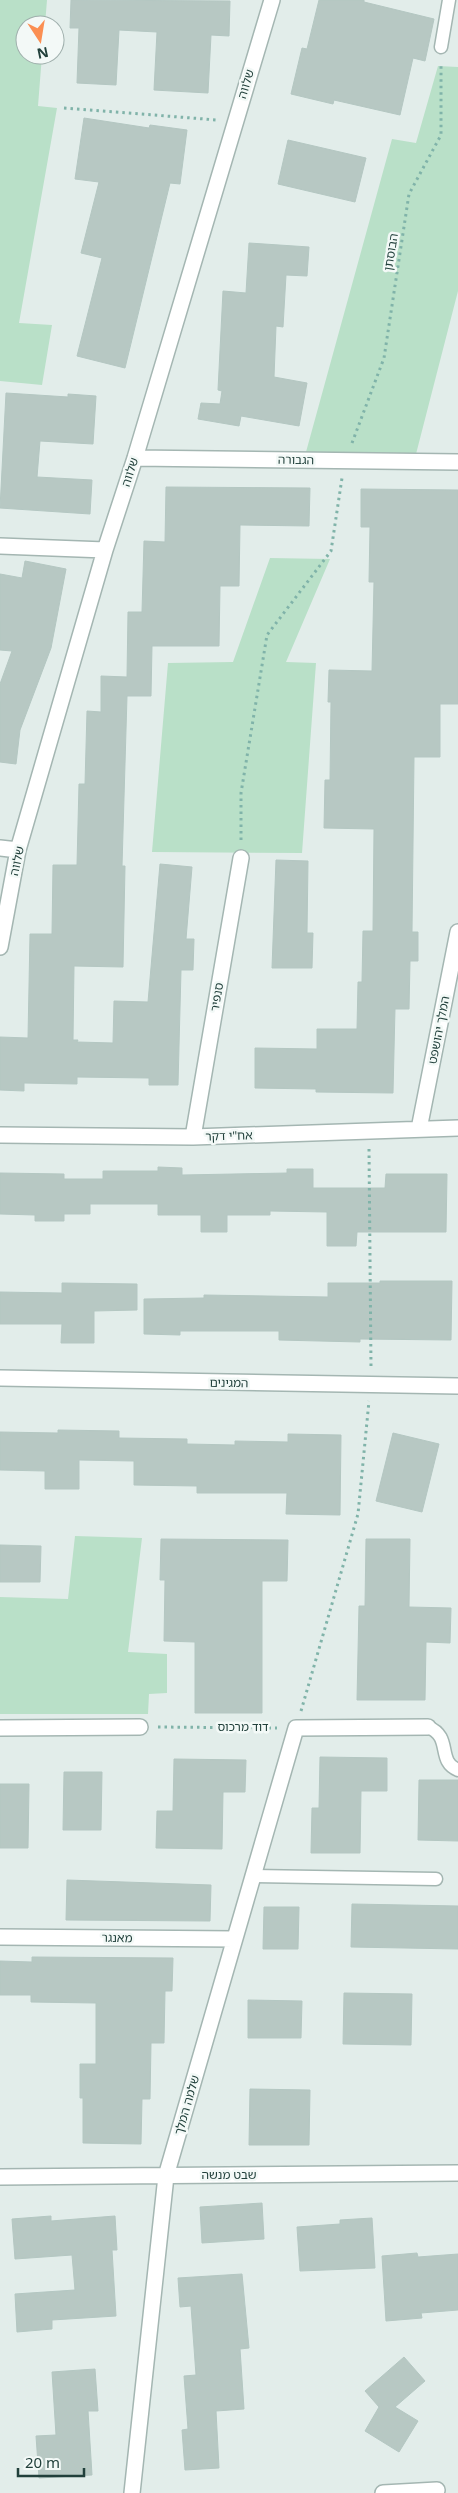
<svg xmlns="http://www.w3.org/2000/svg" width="458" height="2493" viewBox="0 0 458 2493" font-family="'Noto Sans','Noto Sans Hebrew',sans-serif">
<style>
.green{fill:#b9e0c8}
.building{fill:#b7c8c3;stroke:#b4c7c2}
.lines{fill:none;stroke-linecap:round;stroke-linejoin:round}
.lane-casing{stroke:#a4b6b2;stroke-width:15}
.street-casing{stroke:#a4b6b2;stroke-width:18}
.path{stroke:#80b3a9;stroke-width:3;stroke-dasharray:2.5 4;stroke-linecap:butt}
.lane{stroke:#fff;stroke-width:12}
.street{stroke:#fff;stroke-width:15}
.labels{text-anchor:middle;stroke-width:5;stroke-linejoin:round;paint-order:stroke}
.street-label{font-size:12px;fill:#21403b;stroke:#f3f9f7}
</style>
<rect width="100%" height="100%" fill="#e2edea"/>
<path class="green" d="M 0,0 L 47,0 L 45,25 L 25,25 L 25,55 L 42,55 L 38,106 L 57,108 L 19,323 L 52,325 L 42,385 L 0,381 Z
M 438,66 L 458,67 L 458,291 L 416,454 L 306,452 L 392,139 L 416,143 Z
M 270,558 L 330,559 L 286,662 L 316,663 L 302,853 L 152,852 L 168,663 L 233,662 Z
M 75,1536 L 142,1538 L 128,1652 L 167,1654 L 167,1693 L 149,1694 L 148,1714 L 0,1714 L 0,1597 L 68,1599 Z"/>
<path class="building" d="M 71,0 L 230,1 L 229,36 L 211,35 L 208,93 L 154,90 L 157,32 L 119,30 L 116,85 L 77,83 L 79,28 L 70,28 Z
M 319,0 L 364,0 L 364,2 L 434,19 L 425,61 L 413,58 L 400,115 L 334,100 L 333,104 L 291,94 L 302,48 L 307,49 Z
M 84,118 L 149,128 L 150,125 L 187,130 L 180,184 L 170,183 L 125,368 L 77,356 L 102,258 L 81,253 L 99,182 L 75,179 Z
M 288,140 L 366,158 L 355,202 L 278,184 Z
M 249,243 L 309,247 L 307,276 L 286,275 L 283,327 L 276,326 L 274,377 L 307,383 L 299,426 L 241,416 L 239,426 L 198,419 L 201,403 L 220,404 L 222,391 L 218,390 L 223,291 L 246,293 Z
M 6,393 L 68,397 L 68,394 L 96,396 L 93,444 L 40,441 L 37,477 L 92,480 L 90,514 L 0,508 Z
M 166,487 L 310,488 L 309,526 L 240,525 L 239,586 L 220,586 L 219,646 L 152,646 L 151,696 L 127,696 L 122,866 L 125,866 L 123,967 L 74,966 L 73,1040 L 78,1040 L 77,1042 L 113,1043 L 114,1001 L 148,1002 L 160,864 L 192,867 L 186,939 L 194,939 L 193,970 L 181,970 L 178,1085 L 149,1085 L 149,1078 L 77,1077 L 77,1084 L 24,1083 L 24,1091 L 0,1090 L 0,1037 L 28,1038 L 30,934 L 52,934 L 53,865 L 77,865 L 79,784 L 85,784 L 87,711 L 101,712 L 101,676 L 127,677 L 128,612 L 142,612 L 144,541 L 165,542 Z
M 361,489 L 458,490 L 458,704 L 440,704 L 440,757 L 414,757 L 412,932 L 418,932 L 418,961 L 410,961 L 409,1009 L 395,1009 L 393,1093 L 316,1092 L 316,1089 L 255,1088 L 255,1048 L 317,1049 L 317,1029 L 357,1029 L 358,982 L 362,982 L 363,931 L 373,931 L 374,829 L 324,828 L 325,780 L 330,780 L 331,702 L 328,702 L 329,670 L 372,671 L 374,582 L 369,582 L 370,527 L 361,527 Z
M 25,561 L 66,569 L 51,648 L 20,730 L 16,764 L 0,762 L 0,684 L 12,651 L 0,650 L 0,574 L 22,578 Z
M 276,860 L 308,861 L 307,933 L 313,933 L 312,968 L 272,968 Z
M 158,1167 L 182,1168 L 182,1175 L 287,1173 L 287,1169 L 313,1169 L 313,1188 L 385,1188 L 386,1174 L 447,1174 L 446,1232 L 357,1232 L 356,1246 L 327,1246 L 327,1212 L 270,1211 L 270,1215 L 227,1215 L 227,1232 L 201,1232 L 201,1215 L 158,1215 L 158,1204 L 90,1204 L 90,1214 L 64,1214 L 64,1221 L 35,1221 L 35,1215 L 0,1214 L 0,1173 L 64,1174 L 64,1179 L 103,1179 L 103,1171 L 158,1171 Z
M 380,1281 L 452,1281 L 451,1340 L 360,1339 L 360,1342 L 279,1340 L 279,1331 L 180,1331 L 180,1335 L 144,1334 L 144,1299 L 204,1298 L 204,1295 L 328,1297 L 328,1283 L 380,1283 Z
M 62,1283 L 137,1284 L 137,1310 L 94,1311 L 94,1343 L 61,1343 L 62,1324 L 0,1324 L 0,1292 L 62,1293 Z
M 58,1430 L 119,1431 L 119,1438 L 187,1439 L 187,1444 L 235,1445 L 235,1441 L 288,1442 L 288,1434 L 341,1435 L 340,1515 L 286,1514 L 287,1493 L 197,1493 L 197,1486 L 134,1485 L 134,1461 L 79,1460 L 79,1489 L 45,1489 L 45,1471 L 0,1470 L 0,1432 L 58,1433 Z
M 393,1433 L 439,1444 L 422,1512 L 376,1501 Z
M 161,1539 L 288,1540 L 287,1581 L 262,1581 L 262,1713 L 195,1713 L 195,1642 L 164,1641 L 165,1580 L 160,1580 Z
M 366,1539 L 410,1539 L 409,1607 L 451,1608 L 450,1643 L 426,1642 L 425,1700 L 357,1700 L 359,1606 L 365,1606 Z
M 0,1545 L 41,1546 L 40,1582 L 0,1582 Z
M 320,1757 L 387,1758 L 387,1791 L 361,1791 L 360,1853 L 311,1853 L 312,1808 L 319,1808 Z
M 174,1759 L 246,1760 L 245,1792 L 223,1792 L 222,1849 L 156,1848 L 157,1811 L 173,1811 Z
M 64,1772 L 102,1772 L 101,1830 L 63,1830 Z
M 419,1780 L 458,1780 L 458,1841 L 418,1840 Z
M 0,1784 L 29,1784 L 28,1848 L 0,1848 Z
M 67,1880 L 211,1885 L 210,1921 L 66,1920 Z
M 352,1904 L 458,1906 L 458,1949 L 351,1947 Z
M 264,1907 L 299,1907 L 298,1949 L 263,1949 Z
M 32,1957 L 173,1958 L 172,1991 L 165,1991 L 164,2043 L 151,2043 L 150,2099 L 142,2099 L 141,2144 L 83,2143 L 83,2098 L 80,2098 L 80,2064 L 96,2064 L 96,2003 L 31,2002 L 31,1995 L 0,1995 L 0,1961 L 32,1962 Z
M 344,1993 L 412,1994 L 411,2045 L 343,2044 Z
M 248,2000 L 302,2001 L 301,2038 L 248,2038 Z
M 250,2089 L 310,2090 L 309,2145 L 249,2145 Z
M 262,2203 L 264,2239 L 202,2243 L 200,2207 Z
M 51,2216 L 51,2221 L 115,2216 L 117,2250 L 112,2250 L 116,2316 L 52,2320 L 52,2329 L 17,2332 L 15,2294 L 75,2290 L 72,2255 L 15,2259 L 12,2219 Z
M 372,2218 L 375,2268 L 300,2271 L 297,2227 L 340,2224 L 340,2220 Z
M 417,2253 L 418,2257 L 458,2254 L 458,2310 L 421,2313 L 422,2318 L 386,2321 L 382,2256 Z
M 242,2274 L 249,2348 L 240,2349 L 244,2409 L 216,2411 L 219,2468 L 185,2470 L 182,2430 L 188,2429 L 184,2376 L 196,2375 L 191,2306 L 180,2307 L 178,2278 Z
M 404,2357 L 425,2381 L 395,2407 L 418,2421 L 399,2452 L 365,2431 L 379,2407 L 365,2391 Z
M 95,2369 L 98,2411 L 88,2411 L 92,2475 L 39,2478 L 36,2436 L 56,2435 L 52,2372 Z"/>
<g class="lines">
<defs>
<path id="lane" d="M 441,47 L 449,0
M 428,1727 C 453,1737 436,1761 458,1770
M 252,1876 L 436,1879"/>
<path id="street" d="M 135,458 L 458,462
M 0,546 L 105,550
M 0,848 L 18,850
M 0,947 L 18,850 L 105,550 L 135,458 L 272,0
M 419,1129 L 458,932
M 0,1135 L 193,1137 L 458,1128
M 193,1137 L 241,858
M 0,1378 L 458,1386
M 0,1728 L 140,1727
M 0,1937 L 234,1939
M 0,2177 L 458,2173
M 132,2493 L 166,2176 L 296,1728 L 428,1727
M 383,2493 L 437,2490"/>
</defs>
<use href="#lane" class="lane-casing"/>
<use href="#street" class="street-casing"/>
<path class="path" d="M 64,108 L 217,120
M 352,443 L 384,358 L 409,194 L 441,135 L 441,63
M 241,840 L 241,793 L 267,635 L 331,551 L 342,478
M 369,1149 L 371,1367
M 301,1711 L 358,1514 L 369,1401
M 158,1727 L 277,1728"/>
<use href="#lane" class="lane"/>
<use href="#street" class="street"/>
</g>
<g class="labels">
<g class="street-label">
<text transform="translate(246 84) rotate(-73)" y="4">שלווה</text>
<text transform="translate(391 252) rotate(-81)" y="4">הבוסתן</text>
<text transform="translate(296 460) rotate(1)" y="4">הגבורה</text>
<text transform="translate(130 472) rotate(-72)" y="4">שלווה</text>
<text transform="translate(17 861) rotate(-78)" y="4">שלווה</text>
<text transform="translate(217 997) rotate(-80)" y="4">סנפיר</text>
<text transform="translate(439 1030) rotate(-79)" y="4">המלך יהושפט</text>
<text transform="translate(229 1136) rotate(-2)" y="4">אח"י דקר</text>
<text transform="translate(229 1383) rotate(1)" y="4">המגינים</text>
<text x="243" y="1731">דוד מרכוס</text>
<text transform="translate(117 1938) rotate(1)" y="4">מאנגר</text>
<text transform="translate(187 2105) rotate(-74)" y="4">שלמה המלך</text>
<text x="229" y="2179">שבט מנשה</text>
</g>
</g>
<g transform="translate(40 40) rotate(168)"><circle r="24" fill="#f3f9f7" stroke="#9fafac"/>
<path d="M0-4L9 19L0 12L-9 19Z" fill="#fb8f52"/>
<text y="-8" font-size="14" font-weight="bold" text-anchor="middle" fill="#21403b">N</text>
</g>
<path d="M18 2468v8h66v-8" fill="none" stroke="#21403b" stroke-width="2.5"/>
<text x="25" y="2468" font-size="15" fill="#21403b" stroke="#f3f9f7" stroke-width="4" paint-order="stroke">20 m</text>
</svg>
